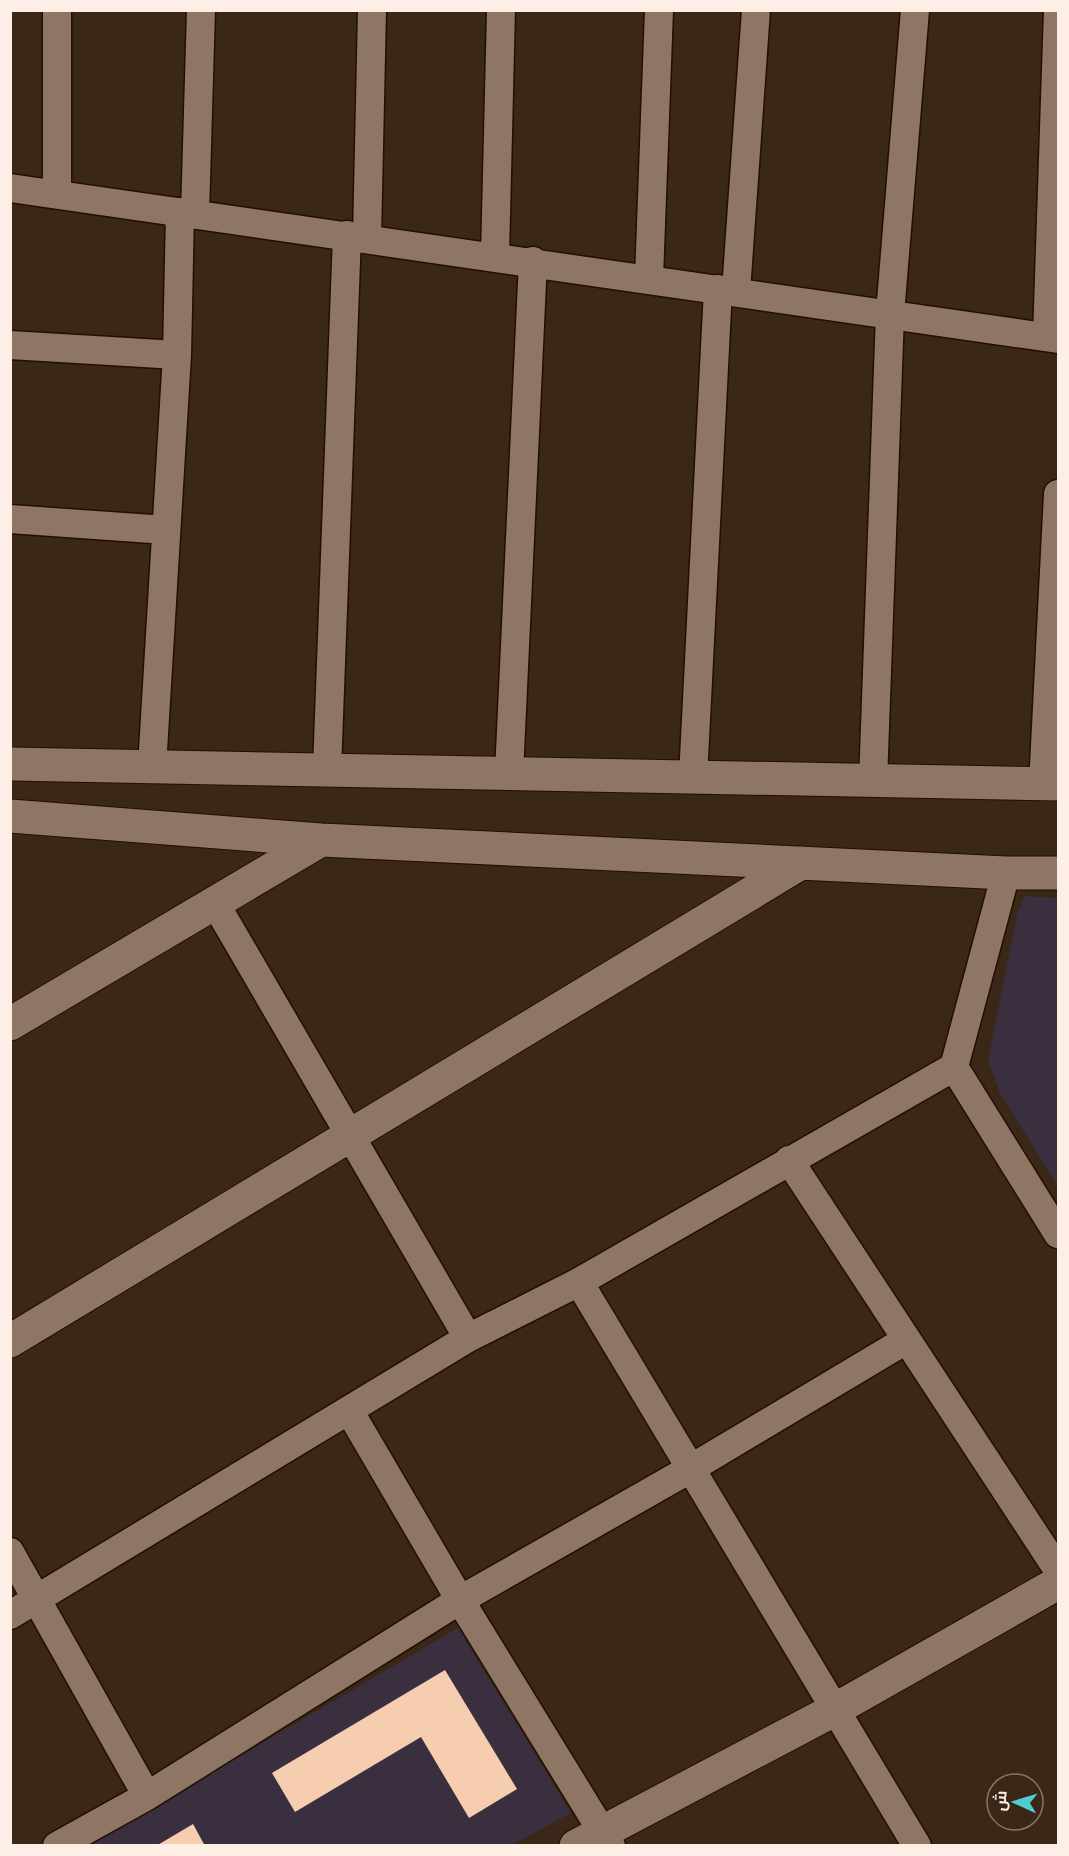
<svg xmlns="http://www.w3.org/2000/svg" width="1069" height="1856" viewBox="0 0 1069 1856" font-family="'Zilla Slab',Cairo,serif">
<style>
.education{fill:#392f3f}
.building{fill:#f7cdb0}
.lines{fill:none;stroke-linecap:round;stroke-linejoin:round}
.street-casing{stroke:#220f02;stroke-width:31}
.secondary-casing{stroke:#220f02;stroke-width:35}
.street{stroke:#8e7564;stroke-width:28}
.secondary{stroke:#8e7564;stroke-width:33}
</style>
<rect width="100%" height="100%" fill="#3b2717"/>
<path class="education" d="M 1025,896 L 1058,898 L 1058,1187 L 1000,1093 L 988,1061 L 1017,914 Z
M 458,1628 L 571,1813 L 512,1845 L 87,1846 Z"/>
<path class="building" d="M 445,1670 L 517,1789 L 469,1818 L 421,1737 L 295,1812 L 272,1773 Z
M 193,1824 L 205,1846 L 156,1846 Z"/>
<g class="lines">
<defs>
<path id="street" d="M 10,188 L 1058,339
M 57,194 L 57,10
M 195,214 L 201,10
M 367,238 L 372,10
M 495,256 L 501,10
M 649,278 L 659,10
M 736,291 L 756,10
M 1047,337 L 1058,10
M 10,345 L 177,355
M 10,519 L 166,530
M 152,767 L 177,355 L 180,212
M 327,770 L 347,235
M 509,774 L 533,261
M 693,778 L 718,289
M 873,782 L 890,314 L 915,10
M 1043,785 L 1058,494
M 1006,873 L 954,1067 L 1058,1234
M 215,903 L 468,1338
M 789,1160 L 1058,1570
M 579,1282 L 917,1846
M 350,1412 L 460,1600 L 611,1846
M 10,1552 L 147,1796
M 10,1615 L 468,1338 L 579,1282 L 954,1067
M 57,1846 L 147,1796 L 460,1600 L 690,1469 L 906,1340"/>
<path id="secondary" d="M 10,764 L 1058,784
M 10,816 L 321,840 L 1006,873 L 1058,873
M 10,1024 L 321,840
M 10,1341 L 801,863
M 576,1846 L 836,1709 L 1058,1583"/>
</defs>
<use href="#street" class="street-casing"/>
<use href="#secondary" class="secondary-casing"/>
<use href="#street" class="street"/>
<use href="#secondary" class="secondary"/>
</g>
<rect width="1069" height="1856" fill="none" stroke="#fdefe5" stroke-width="24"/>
<g transform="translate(1015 1802) rotate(274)"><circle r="28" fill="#3b2717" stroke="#897769" stroke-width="1.5"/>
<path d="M0-4.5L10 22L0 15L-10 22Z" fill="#51ccd2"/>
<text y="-9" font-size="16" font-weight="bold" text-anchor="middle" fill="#fdefe5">ش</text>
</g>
</svg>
